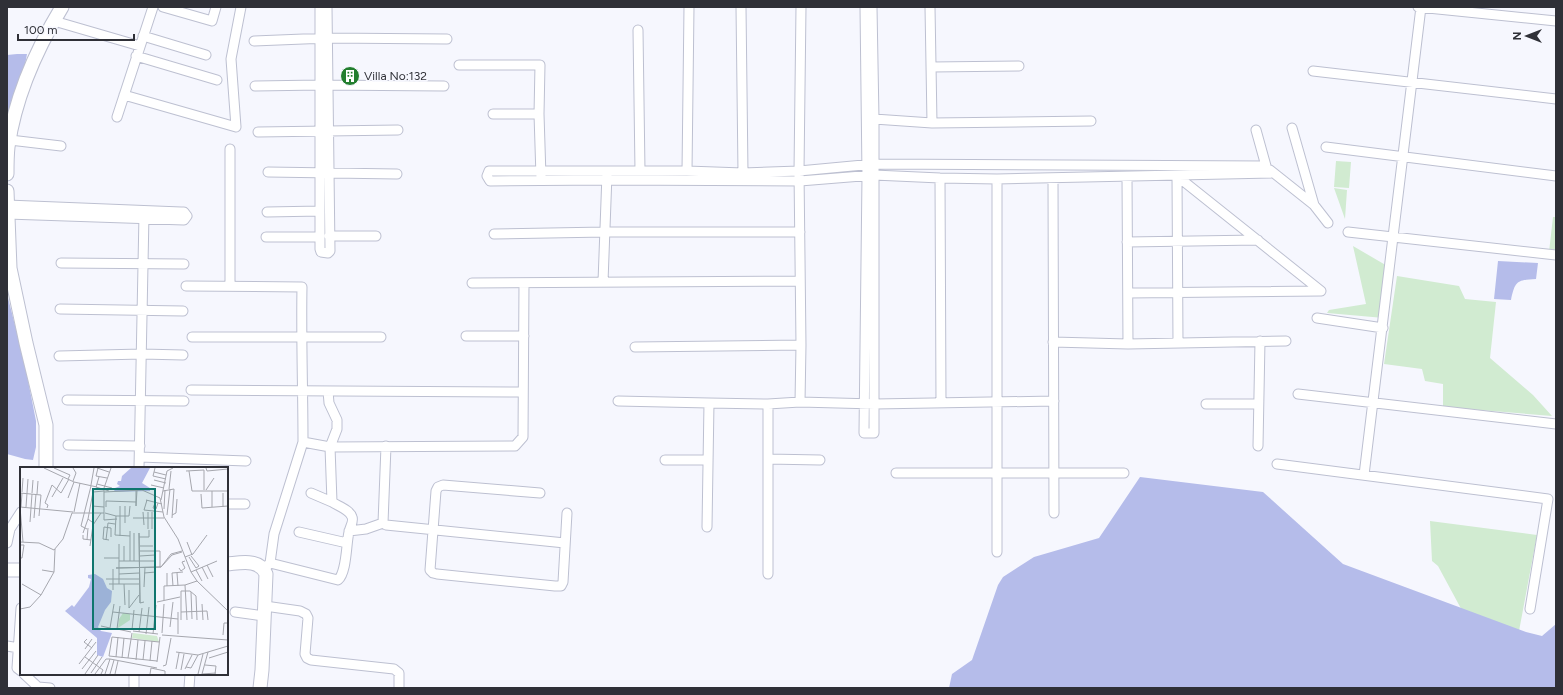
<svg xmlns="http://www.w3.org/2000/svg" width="1563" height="695" viewBox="0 0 1563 695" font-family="Figtree,sans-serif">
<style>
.green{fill:#d1ebd1}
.water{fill:#b5bcea}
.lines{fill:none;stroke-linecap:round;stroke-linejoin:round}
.minor-casing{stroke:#bdc0d1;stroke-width:11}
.secondary-casing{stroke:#bdc0d1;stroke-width:15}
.minor{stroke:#fff;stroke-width:9}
.secondary{stroke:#fff;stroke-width:13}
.labels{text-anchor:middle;stroke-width:3.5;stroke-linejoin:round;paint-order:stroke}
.poi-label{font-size:12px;fill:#2f3037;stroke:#f6f7fe;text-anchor:start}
.inset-road{fill:none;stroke:#a6a7ae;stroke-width:1}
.view{fill:#0f766e;fill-opacity:0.15;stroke:#0f766e;stroke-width:2}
.inset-edge{fill:none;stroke:#2f3037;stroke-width:2}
</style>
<rect width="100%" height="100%" fill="#f6f7fe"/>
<path class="green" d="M 1336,161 L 1351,162 L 1349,188 L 1334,187 Z
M 1334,188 L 1347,190 L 1345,219 Z
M 1553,217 L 1556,217 L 1556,252 L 1549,252 Z
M 1353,246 L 1389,267 L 1384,318 L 1327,313 L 1329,310 L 1366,304 Z
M 1397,276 L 1459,286 L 1465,299 L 1496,302 L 1490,358 L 1533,395 L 1552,416 L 1443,407 L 1443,384 L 1425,381 L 1422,369 L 1384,364 Z
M 1430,521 L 1537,535 L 1519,631 L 1465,616 L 1438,566 L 1432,561 Z"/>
<path class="water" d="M 17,54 L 27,54 L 24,70 L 7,134 L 7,55 Z
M 1498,261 L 1538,263 L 1536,279 C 1517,280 1515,281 1511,300 L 1494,299 Z
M 7,294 L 24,360 L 36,421 L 36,447 L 33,460 L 25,459 L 7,454 Z
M 1140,477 L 1263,492 L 1343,564 L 1526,632 L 1542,636 L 1556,624 L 1556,688 L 949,688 L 952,674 L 972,660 L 998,585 L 1003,577 L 1034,557 L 1099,538 Z"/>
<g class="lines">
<defs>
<path id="minor" d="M 163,7 L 212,21 L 216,7
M 320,7 L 320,249 L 321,252 L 328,253 L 330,251 L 327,7
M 741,7 L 743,173
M 865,7 L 867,176 L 864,433 L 874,433 L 874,119 L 872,7
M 930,7 L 932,123
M 1418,7 L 1556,21
M 54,21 L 140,46
M 638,30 L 640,171
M 143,36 L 206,55
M 254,41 L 328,38 L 447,39
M 136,56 L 217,80
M 459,65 L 540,65 L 539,114 L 541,177
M 932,67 L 1019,66
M 1313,71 L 1556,99
M 255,86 L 320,85 L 444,86
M 124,95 L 236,127 L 231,59 L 241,7
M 493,114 L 539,114
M 117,117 L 153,7
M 874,119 L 932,123 L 1091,121
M 1292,128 L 1314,205
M 1256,130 L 1266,166 L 874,164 L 799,171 L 743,173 L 687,171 L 489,171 L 487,176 L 490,181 L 606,180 L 800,181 L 874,175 L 940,178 L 997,179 L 1273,173
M 258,132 L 398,130
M 10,140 L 61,146
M 1326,147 L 1556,176
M 1270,170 L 1314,205 L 1328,223
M 687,171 L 689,7
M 268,172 L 397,174
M 1177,176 L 1321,291
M 1177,176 L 1178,343
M 1127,177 L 1128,344
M 940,178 L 941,402
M 1053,178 L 1054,513
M 267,212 L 320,211
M 7,214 L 184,220 L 187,216 L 184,212 L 181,212 L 7,205
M 1348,232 L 1556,255
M 494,234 L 605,232 L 800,232
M 329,236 L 376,236
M 266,237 L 320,237
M 1127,242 L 1258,240
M 61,263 L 184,264
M 603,282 L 607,174
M 472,283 L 800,281
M 186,286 L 302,287 C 301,339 303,390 303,442
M 230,286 L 230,149
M 1128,293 L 1321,291
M 60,309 L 183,311
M 1317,318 L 1383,328
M 466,336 L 524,336
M 192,337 L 381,337
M 1053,342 L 1128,344 L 1286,341
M 635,347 L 801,345
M 59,356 L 142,354 L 183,355
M 191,390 L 523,392
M 1298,394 L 1556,424
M 67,400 L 184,401
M 618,401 L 709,403 L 768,404 L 800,402 L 875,404 L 1054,401
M 800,402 L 801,345 L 799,171 L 801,7
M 768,404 L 768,574
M 1206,404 L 1258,404
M 68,445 L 140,446
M 386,446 L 383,523 L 386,525 L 565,543
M 1258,446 L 1260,341
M 140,457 L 246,461
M 768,459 L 820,460
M 665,460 L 708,460
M 1277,464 L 1548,499 L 1530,609
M 139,468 L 144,214
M 896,473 L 1124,473
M 1364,475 L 1421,7
M 311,493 L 332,502
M 540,493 L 443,485 L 438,487 L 436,491 L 430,570 L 433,573 L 437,574 L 555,586 L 561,586 L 563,582 L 567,513
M 227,504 L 245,504
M 707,527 L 709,403
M 349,531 L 366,529 L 383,523
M 299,532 L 347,543
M 7,543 L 10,529 L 21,512
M 997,552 L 997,179
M 270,563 L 274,534 L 303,442 L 330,447 L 515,446 L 523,437 L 524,283
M 266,567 L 270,563 L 338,580 C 347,572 346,544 349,532 C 350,527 354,521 352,517 C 350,510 338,506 332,502 L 330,447 L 337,429 L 337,420 L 329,403 L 328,391
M 265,606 L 300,611 L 306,614 L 308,618 L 305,654 L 307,658 L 311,660 L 394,669 L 399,673 L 399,688
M 21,608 L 17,668 L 21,671
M 235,612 L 264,616
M 7,646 L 19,648
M 24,674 L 38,687 L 50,688
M 134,688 L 134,674
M 189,688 L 190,674"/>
<path id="secondary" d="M 7,174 C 7,165 7,156 8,147 C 15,97 36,50 62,7
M 7,191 L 10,268 L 26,343 L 46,425 L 46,468
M 227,564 C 240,563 259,558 266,574 L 262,670 L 260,688
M 7,570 L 21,570"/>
</defs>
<use href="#minor" class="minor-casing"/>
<use href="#secondary" class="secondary-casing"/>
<use href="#minor" class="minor"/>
<use href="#secondary" class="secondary"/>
</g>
<defs>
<symbol id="building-disc" viewBox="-11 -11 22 22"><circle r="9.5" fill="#227e2e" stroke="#f6f7fe"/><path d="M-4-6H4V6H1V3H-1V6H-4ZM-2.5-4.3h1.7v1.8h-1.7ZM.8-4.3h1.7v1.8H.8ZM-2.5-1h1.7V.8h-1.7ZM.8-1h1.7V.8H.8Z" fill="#fff"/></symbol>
</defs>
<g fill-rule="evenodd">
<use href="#building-disc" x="339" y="65" width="22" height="22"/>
</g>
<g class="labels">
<g class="poi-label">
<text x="364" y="80">Villa No:132</text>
</g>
</g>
<g transform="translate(20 467)">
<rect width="208" height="208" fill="#f6f7fe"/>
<path d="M 103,146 L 110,147 L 110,153 L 98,161 L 99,152 ZM 113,166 L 137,169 L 139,175 L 112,171 Z" fill="#d1ebd1"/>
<path d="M 111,1 L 130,1 L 122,16 L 130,21 L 130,24 L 94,25 L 95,21 L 100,19 L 97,17 L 98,14 L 101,14 L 102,9 ZM 75,107 L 83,112 L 87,121 L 92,124 L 91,135 L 85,143 L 78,160 L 81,164 L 92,166 L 83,190 L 77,188 L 77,171 L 45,144 L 52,138 L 54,140 L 69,120 L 71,112 L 68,111 L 68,108 Z" fill="#b5bcea"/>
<path class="inset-road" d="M 24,1 L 54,15 L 77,20M 34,1 L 50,8 L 48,12M 53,1 L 56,6 L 53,14M 77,1 L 89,5M 78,1 L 76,9 L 87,11M 135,1 L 133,9 L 146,12M 186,1 L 187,4 L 208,2M 166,4 L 184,3 L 184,23M 169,4 L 172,24 L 208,24M 134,5 L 146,8M 79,10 L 76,20 L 89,24M 134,13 L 146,16M 77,17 L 92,21M 71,18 L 74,1M 131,18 L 144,21M 149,22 L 151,4M 116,23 L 116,39 L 117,23M 186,23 L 194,11M 143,24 L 154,22 L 152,51M 192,24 L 192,40M 2,25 L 3,11M 84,25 L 122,23 L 140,31 L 144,50 L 158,72 L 171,105 L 177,114 L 208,144M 0,26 L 21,28 L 19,49M 12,26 L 13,13M 203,26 L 203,40M 17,27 L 18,14M 181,27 L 182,41 L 208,39M 32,30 L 43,11M 48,31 L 54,15M 126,33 L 142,37M 127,33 L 124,43 L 143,45M 141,33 L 147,4 L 153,1M 135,36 L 133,41 L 136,42 L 138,36M 72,39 L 84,40M 105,39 L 105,56M 1,40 L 2,26M 6,40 L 8,12M 86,40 L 86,34 L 116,35M 27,41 L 28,38 L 25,36 L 32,18 L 41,26 L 49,12M 144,42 L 145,23M 54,45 L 60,16M 123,45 L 124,58M 128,45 L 128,62M 132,45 L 132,62M 84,46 L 84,53 L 97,52M 85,46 L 96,49 L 95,68 L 110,69M 147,48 L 150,22M 152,48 L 156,46 L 157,32M 96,49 L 109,49 L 110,39M 14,51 L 16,27M 113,51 L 144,51M 10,55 L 12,27M 72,55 L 68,52 L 73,25 L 84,24M 67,62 L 61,59 L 71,19M 110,64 L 110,94M 63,66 L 68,52M 114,66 L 114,94M 63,68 L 63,72 L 71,73M 100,69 L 100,39M 119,70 L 129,70 L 129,63M 67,73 L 68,61M 86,73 L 88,56 L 95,57M 89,73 L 83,72 L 84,60 L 91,61 L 91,70M 0,75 L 19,76 L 34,83 L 43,72 L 52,46 L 84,46 L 84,21 L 91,1M 3,75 L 0,40 L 53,45M 167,75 L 172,88M 99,77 L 99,117M 0,78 L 4,78 L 2,91 L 0,91M 70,79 L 73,58 L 81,46M 104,79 L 104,94M 120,79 L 133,79M 120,84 L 140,84 L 140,100M 162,84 L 151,87 L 141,100 L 96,101 L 141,100 L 152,88 L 162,85M 120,89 L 135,88M 171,89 L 179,99 L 176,101M 165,90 L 173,87 L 187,68M 169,90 L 176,101M 84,91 L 99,91M 99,94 L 135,94M 187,98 L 193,110M 182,100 L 188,112M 159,101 L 161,104 L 165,101 L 162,95 L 165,94M 93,102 L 93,123M 22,103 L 34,105M 176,103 L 182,114M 171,105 L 197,94M 124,106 L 136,105M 147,106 L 147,119M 157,106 L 158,119M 99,107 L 119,106M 86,112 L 119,112M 2,117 L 21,128M 89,117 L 119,117M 104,117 L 105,138M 165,118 L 167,153M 153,119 L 152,106 L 163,105M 124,120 L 125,100M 109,123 L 109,141M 171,125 L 172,152M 144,133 L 144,119 L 165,118 L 177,114M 137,135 L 160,130M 120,136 L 119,66 L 120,136 L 124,135M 182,137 L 183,153M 109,141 L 119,128M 0,142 L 10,140 L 21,128 L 34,105 L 35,82M 93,145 L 158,152M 161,145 L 187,144 L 188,153M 161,153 L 161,124 L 170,124 L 176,129 L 177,153M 81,159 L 90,161 L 94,137M 150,160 L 153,135M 97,162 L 100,139M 97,162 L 111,165M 112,163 L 114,143M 113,164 L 138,167M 119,165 L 122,141M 142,166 L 144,137M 126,167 L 129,140M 133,167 L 136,138M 158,167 L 158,145M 142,168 L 208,173M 203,168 L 204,156 L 208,156M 67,172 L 64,175 L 72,181M 65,182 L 72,172M 156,185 L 178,188 L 208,179M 65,190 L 83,203 L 81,207M 96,190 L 98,170M 102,191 L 104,171M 108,191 L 112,166M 189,191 L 208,185M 116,193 L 118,173M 123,193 L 125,174M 130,194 L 132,174M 137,194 L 89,189 L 92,170 L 139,175M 137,195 L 140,170M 59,197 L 76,175M 185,198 L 196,199 L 195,207M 143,199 L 146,198 L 151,171M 166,200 L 171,201 L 178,188M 62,202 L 76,184M 156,202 L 159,186M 165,202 L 172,188M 161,203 L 164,187M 71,206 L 82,190M 65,207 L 78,188M 75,207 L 86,192 L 90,192M 85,207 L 90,192 L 137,201M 90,207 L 94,193M 95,207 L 98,194M 130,207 L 131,201 L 145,204 L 145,207M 178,207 L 183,187M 182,207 L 188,185M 182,207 L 196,206"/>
<path class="view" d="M 73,22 L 135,22 L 135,162 L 73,162 Z"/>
<rect width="208" height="208" class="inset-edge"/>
</g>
<rect width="1563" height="695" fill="none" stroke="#2f3037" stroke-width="16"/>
<g transform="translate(1527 36) rotate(270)" stroke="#f6f7fe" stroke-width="3" paint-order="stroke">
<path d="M0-3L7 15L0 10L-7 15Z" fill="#2f3037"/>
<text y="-6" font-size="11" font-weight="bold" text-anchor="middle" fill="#2f3037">N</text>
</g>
<path d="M18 34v6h116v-6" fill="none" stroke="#2f3037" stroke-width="2"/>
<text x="24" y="34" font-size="12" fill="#2f3037" stroke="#f6f7fe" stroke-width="3" paint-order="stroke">100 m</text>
</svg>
